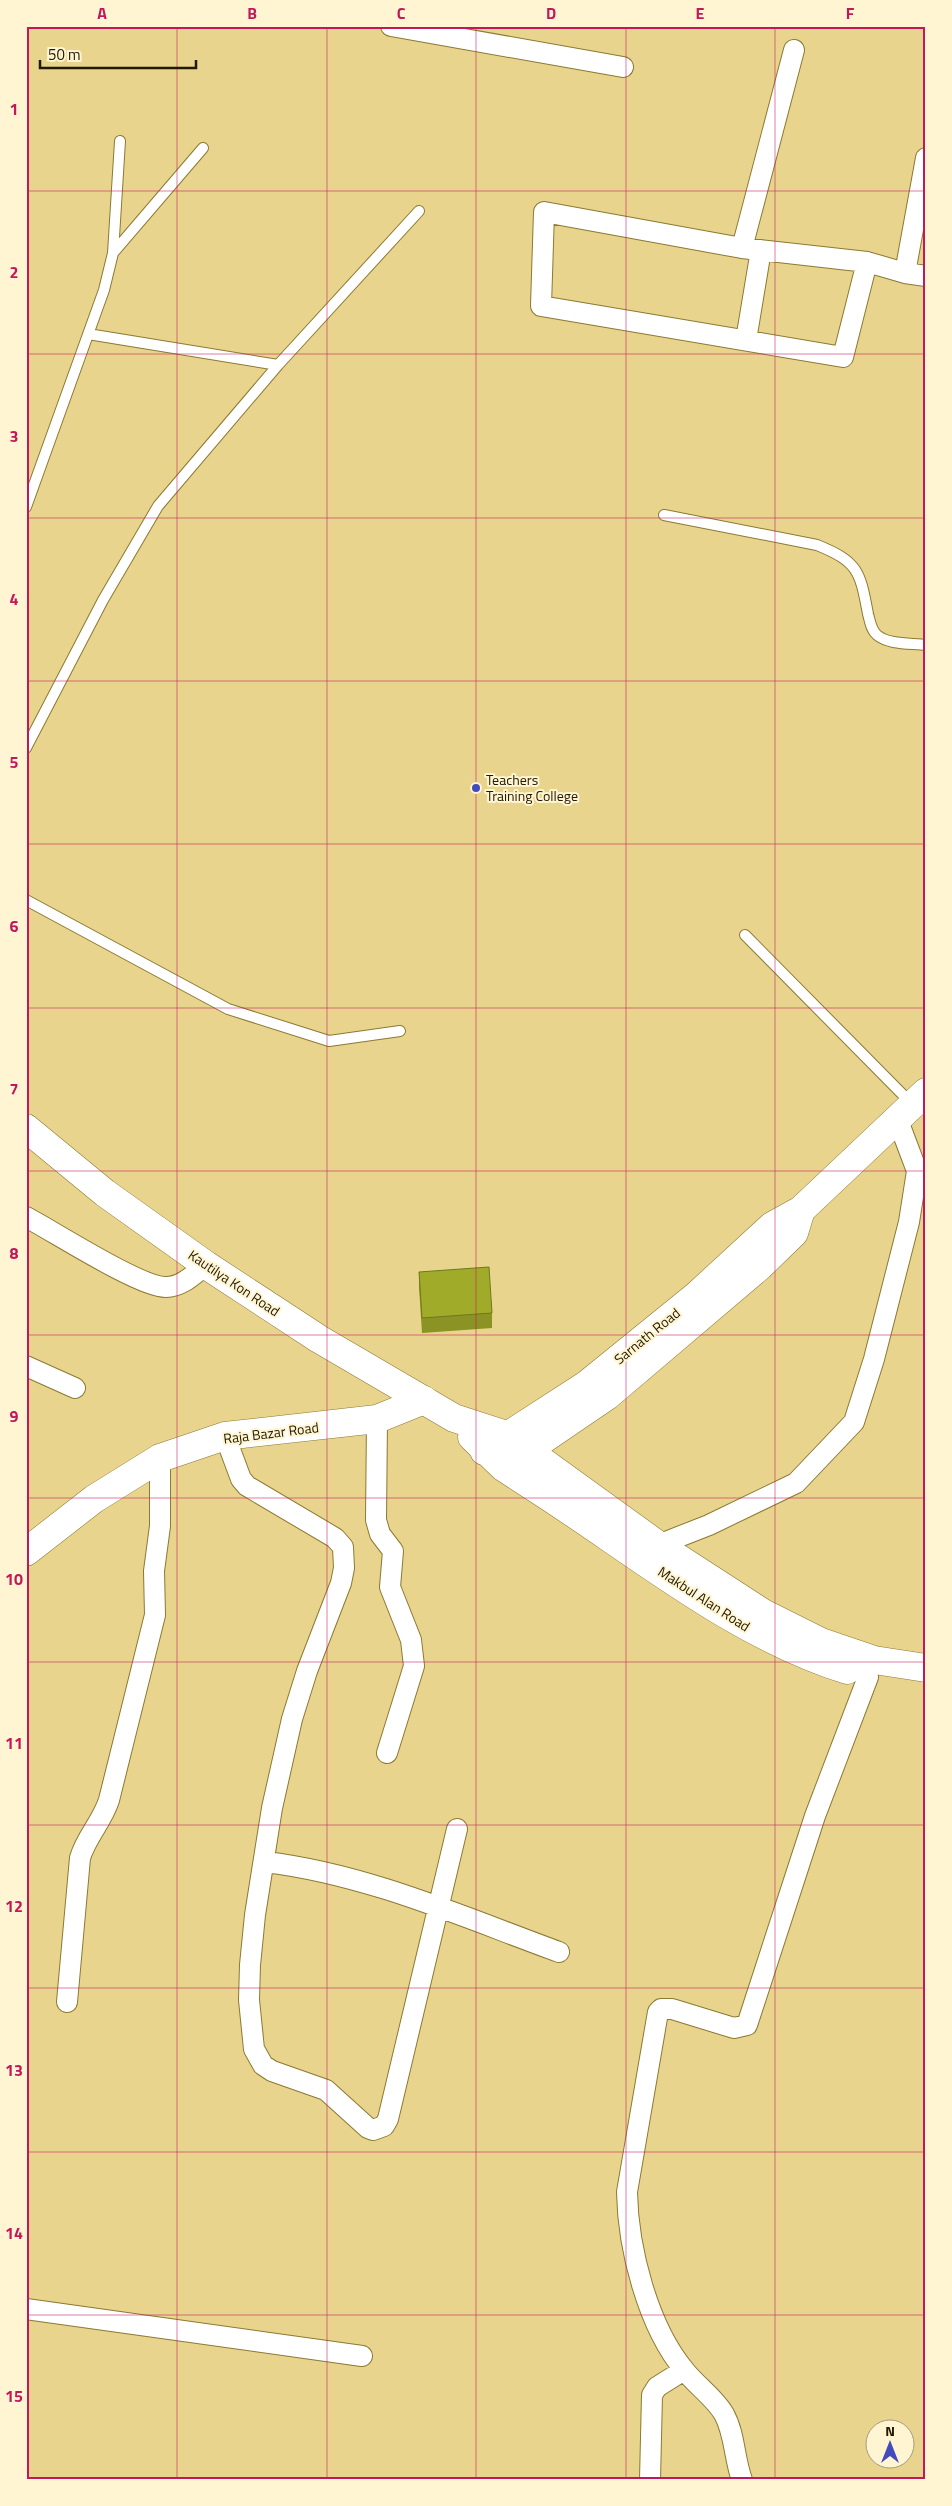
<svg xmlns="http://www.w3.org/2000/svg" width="952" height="2506" viewBox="0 0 952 2506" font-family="'Titillium Web',sans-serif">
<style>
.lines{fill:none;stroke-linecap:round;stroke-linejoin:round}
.lane-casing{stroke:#8c7932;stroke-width:12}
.street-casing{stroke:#8c7932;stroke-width:22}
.secondary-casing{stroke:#8c7932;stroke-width:29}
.highway-casing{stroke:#8c7932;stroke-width:29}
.lane{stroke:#fff;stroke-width:10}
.street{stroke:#fff;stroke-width:20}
.secondary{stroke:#fff;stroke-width:28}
.highway{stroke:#fff;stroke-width:28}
.wall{fill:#8a9323}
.building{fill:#a0ab29;stroke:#70781d}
.grid{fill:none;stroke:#c2185b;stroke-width:1;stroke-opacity:0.55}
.poi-dot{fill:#424abf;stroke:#fff5d2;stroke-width:2}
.labels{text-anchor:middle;stroke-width:4;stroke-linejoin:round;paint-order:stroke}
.poi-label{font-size:14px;fill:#211900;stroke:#fff5d2;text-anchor:start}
.street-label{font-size:14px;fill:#211900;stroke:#fff5d2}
.neatline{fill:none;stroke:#c2185b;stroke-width:2}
.grid-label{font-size:16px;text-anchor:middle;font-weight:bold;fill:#c2185b}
</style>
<rect width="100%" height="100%" fill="#e8d48c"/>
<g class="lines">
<defs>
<path id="lane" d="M 113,253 L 203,148
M 88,334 L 278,365
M 26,507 L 104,290 L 113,253 L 120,141
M 664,515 L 817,545 C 859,562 860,572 868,614 C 870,621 871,630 877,635 C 889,645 911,643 926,645
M 26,748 L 103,600 L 158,506 L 278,365 L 419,211
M 26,900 L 228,1009 L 329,1041 L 400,1031
M 745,935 L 911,1103"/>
<path id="street" d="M 391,26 L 623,67
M 742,248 L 794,50
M 867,262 L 843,357 L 541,306 L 544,212 L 742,248 L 867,262 L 905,273 L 926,276
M 905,273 L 926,158
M 746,340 L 761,250
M 897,1118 L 917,1171 L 926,1177
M 26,1217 C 53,1231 141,1288 166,1287 C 182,1287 194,1274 206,1265
M 26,1366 L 75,1388
M 377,1419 L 376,1520 L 380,1534 L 393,1551 L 390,1587 L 411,1640 L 414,1666 L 387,1753
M 225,1436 L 241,1479 L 247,1486 L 335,1538 L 343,1547 L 344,1568 L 341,1583 L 307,1671 L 292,1719 L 272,1808 L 255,1915 L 250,1965 L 249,2000 L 254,2049 L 263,2065 L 272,2071 L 326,2090 L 368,2128 L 373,2130 L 384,2126 L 388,2119 L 457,1829
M 658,1545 L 709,1525 L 796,1483 L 854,1422 L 874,1359 L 909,1222 L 917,1171
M 265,1862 C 367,1874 463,1917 559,1952
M 67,2002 L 80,1858 C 86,1837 102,1822 109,1800 L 155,1615 L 154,1571 L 160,1526 L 160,1458
M 26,2309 L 362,2356
M 650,2480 L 652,2395 L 657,2387 L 684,2370
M 742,2480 C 734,2458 735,2434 724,2414 C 715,2398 697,2386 685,2371 C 648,2327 628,2249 627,2192 L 658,2012 L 661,2009 L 672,2009 L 734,2028 L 747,2025 L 815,1816 L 868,1677"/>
<path id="secondary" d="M 26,1552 L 94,1499 L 160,1458 L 225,1436 L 377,1419 L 424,1400"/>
<path id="highway" d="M 26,1128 L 105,1193 L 206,1265 L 319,1339 L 454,1418 L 506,1435 L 658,1545 L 763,1613 L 821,1642 L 874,1660 L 926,1668
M 472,1437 L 503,1467 L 529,1484 C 632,1549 730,1633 847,1670
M 484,1451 L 586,1385 L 697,1295 L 772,1226 L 801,1210 L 926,1092
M 513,1460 L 607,1396 L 760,1266 L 794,1233 L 801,1210"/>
</defs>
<use href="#lane" class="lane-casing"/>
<use href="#street" class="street-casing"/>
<use href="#secondary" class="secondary-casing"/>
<use href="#highway" class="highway-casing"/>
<use href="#lane" class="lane"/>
<use href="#street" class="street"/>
<use href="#secondary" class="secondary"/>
<use href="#highway" class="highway"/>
</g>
<path class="wall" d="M 419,1272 L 492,1313 L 492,1328 L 422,1333 L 419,1287 Z"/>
<path class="building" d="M 489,1267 L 492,1313 L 422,1318 L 419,1272 Z"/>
<path class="grid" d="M 177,26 L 177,2480M 327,26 L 327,2480M 476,26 L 476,2480M 626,26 L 626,2480M 775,26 L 775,2480M 26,191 L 926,191M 26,354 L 926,354M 26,518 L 926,518M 26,681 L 926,681M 26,844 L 926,844M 26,1008 L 926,1008M 26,1171 L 926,1171M 26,1335 L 926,1335M 26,1498 L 926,1498M 26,1662 L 926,1662M 26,1825 L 926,1825M 26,1988 L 926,1988M 26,2152 L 926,2152M 26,2315 L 926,2315"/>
<circle class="poi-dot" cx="476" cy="788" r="5"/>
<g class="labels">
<g class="poi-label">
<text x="486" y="785">Teachers<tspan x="486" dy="16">Training College</tspan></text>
</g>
<g class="street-label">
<text transform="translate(234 1283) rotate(34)" y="5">Kautilya Kon Road</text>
<text transform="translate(647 1336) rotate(-39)" y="5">Sarnath Road</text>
<text transform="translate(271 1433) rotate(-7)" y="5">Raja Bazar Road</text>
<text transform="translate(704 1599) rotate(33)" y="5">Makbul Alan Road</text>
</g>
</g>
<rect width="952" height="2506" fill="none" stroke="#fff5d2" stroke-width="55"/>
<g transform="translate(890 2444)"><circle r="24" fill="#fff5d2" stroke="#a69d7e"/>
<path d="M0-4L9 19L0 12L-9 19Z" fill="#424abf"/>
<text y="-8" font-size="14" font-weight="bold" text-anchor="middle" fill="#211900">N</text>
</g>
<path d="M40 60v8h156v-8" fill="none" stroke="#211900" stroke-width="2.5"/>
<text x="48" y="60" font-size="15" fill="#211900" stroke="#fff5d2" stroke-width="4" paint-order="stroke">50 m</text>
<rect x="28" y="28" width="896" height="2450" class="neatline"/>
<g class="grid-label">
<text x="102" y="19">A</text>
<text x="252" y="19">B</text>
<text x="401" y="19">C</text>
<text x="551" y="19">D</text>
<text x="700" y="19">E</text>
<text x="850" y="19">F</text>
<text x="14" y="115">1</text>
<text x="14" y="278">2</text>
<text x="14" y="442">3</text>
<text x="14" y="605">4</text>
<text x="14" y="768">5</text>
<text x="14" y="932">6</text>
<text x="14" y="1095">7</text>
<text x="14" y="1259">8</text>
<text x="14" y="1422">9</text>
<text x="14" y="1585">10</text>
<text x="14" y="1749">11</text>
<text x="14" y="1912">12</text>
<text x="14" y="2076">13</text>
<text x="14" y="2239">14</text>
<text x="14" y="2402">15</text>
</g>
</svg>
